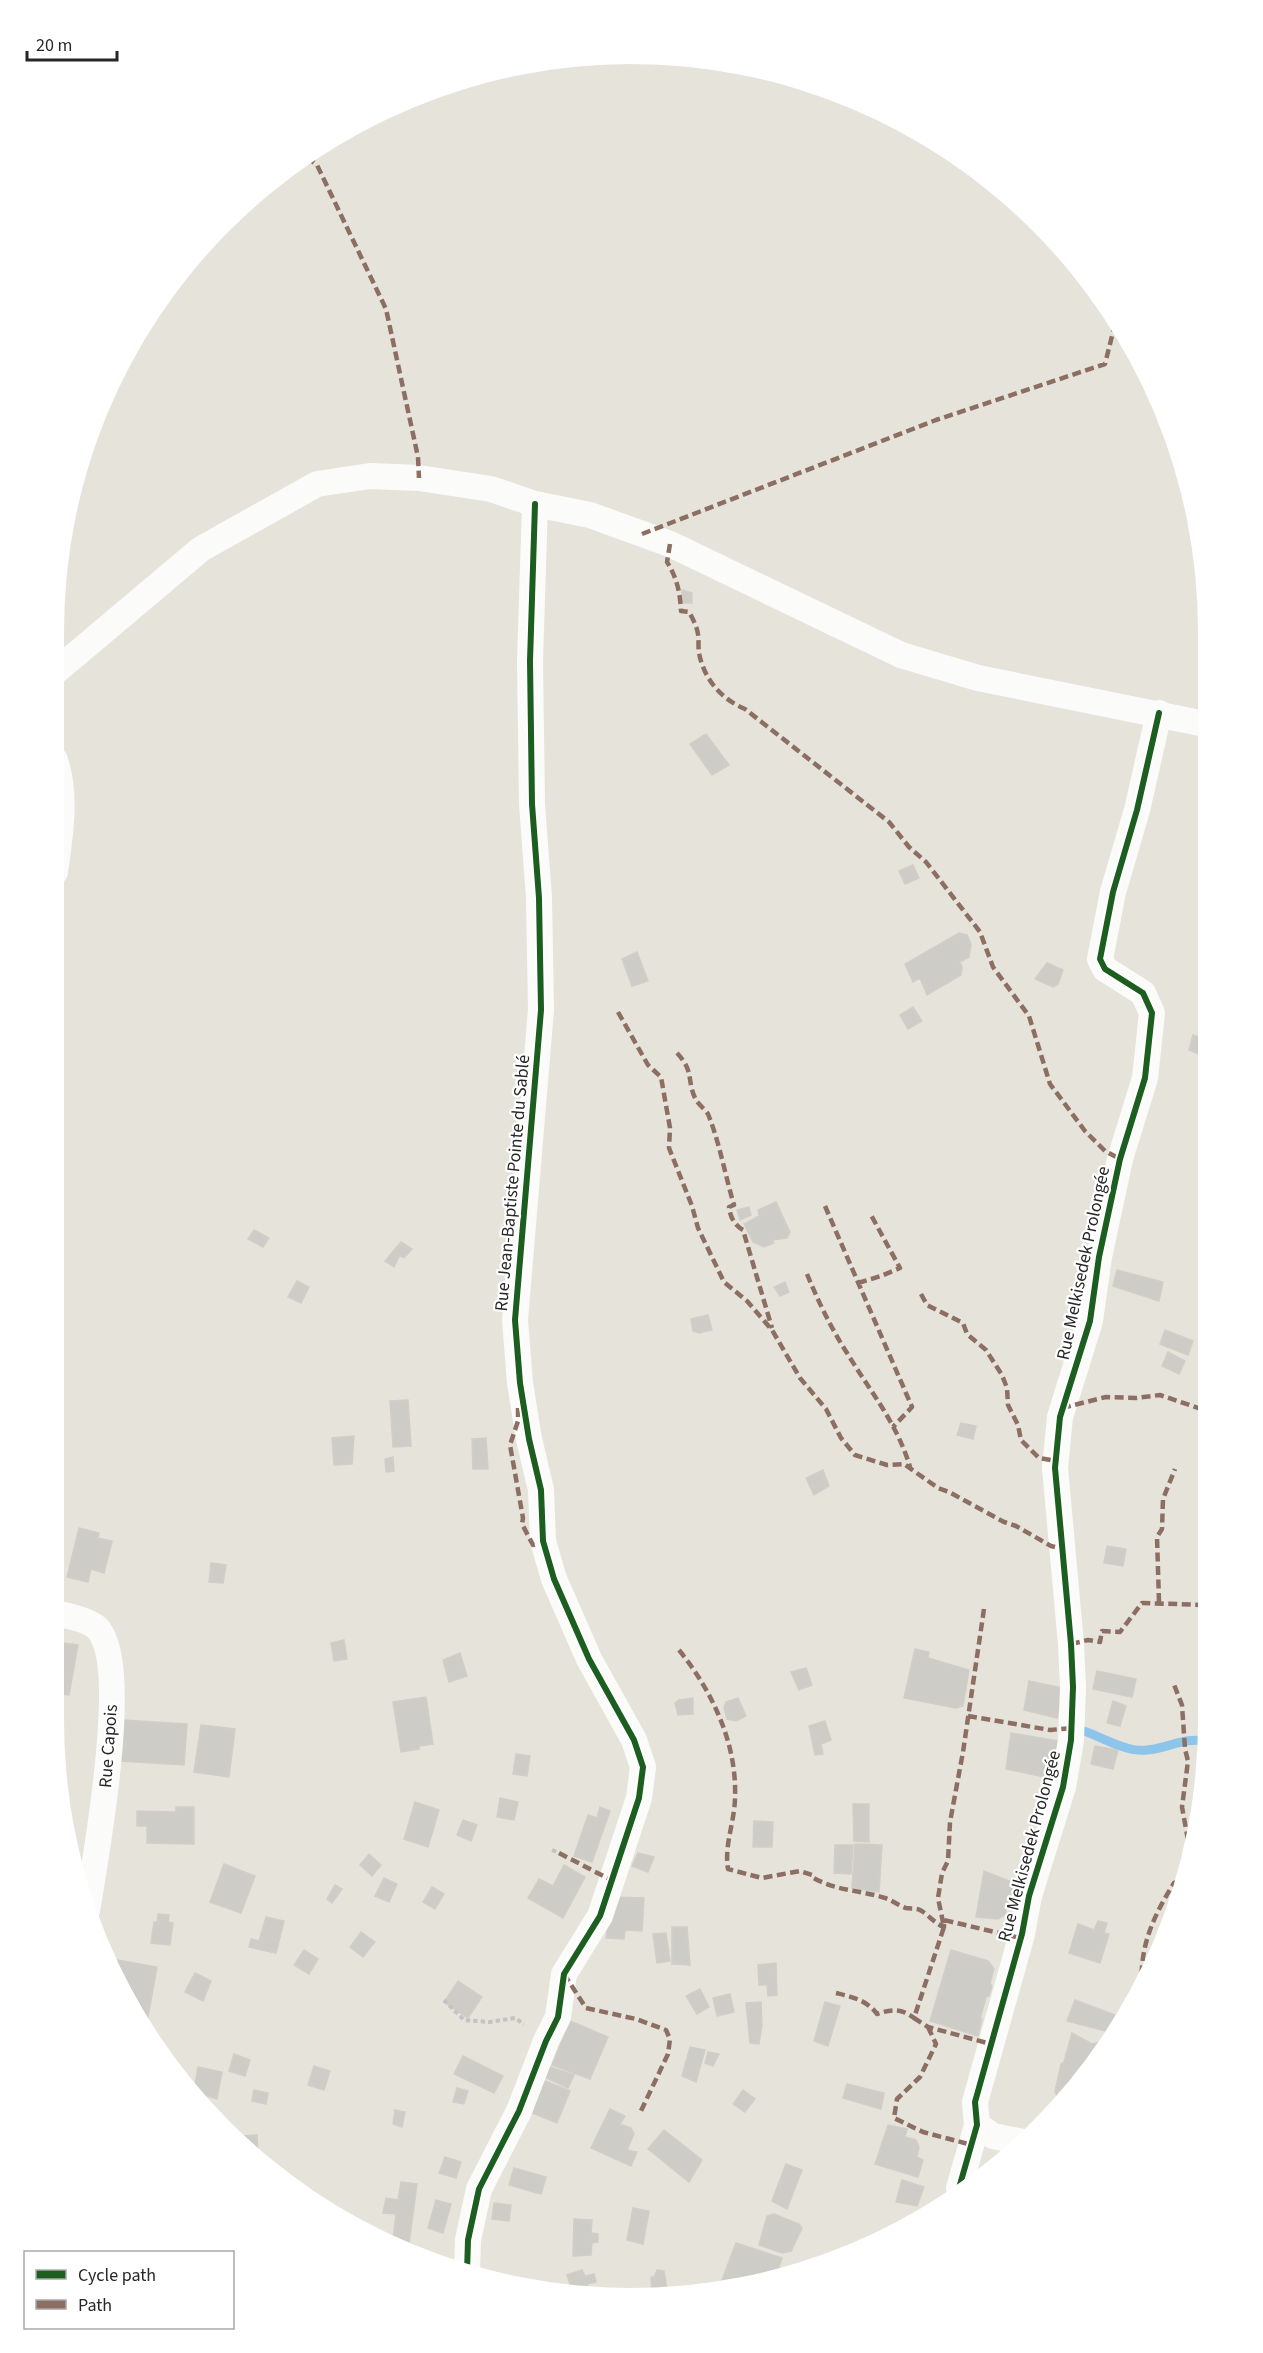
<svg xmlns="http://www.w3.org/2000/svg" width="1263" height="2353" viewBox="0 0 1263 2353" font-family="'Source Sans 3',sans-serif">
<style>
.lines{fill:none;stroke-linecap:round;stroke-linejoin:round}
.stream{stroke:#8cc4ea;stroke-width:9}
.building{fill:#ceccc7;stroke:#d1cec8;stroke-width:1.5}
.path{stroke:#c4c3c2;stroke-width:4;stroke-dasharray:4.5 3;stroke-linecap:butt}
.minor{stroke:#fbfbfa;stroke-width:26}
.quiet{stroke:#8d6e63;stroke-width:4.5;stroke-dasharray:9 4.5;stroke-linecap:butt}
.cycleway-casing{stroke:#fff;stroke-width:10}
.cycleway{stroke:#1b5e20;stroke-width:6}
.labels{text-anchor:middle;stroke-width:4.5;stroke-linejoin:round;paint-order:stroke}
.street-label{font-size:18px;fill:#272727;stroke:#fff}
</style>
<rect width="100%" height="100%" fill="#e6e3db"/>
<g class="lines">
<path class="stream" d="M 1084,1731 C 1102,1737 1127,1753 1147,1750 C 1169,1748 1186,1736 1208,1742"/>
</g>
<path class="building" d="M 682,590 L 692,593 L 692,603 L 682,603 Z
M 706,734 L 729,765 L 712,775 L 690,744 Z
M 913,865 L 919,878 L 905,884 L 899,871 Z
M 959,933 L 967,935 L 971,944 L 969,957 L 962,961 L 959,960 L 962,967 L 961,975 L 927,995 L 920,978 L 913,982 L 905,964 Z
M 637,952 L 648,981 L 632,986 L 622,959 Z
M 1047,963 L 1063,970 L 1058,984 L 1053,987 L 1035,979 Z
M 913,1007 L 922,1021 L 908,1029 L 900,1015 Z
M 1193,1035 L 1206,1039 L 1204,1056 L 1189,1050 Z
M 776,1202 L 790,1232 L 787,1238 L 772,1240 L 774,1243 L 764,1247 L 753,1242 L 744,1224 L 759,1216 L 758,1210 Z
M 749,1207 L 751,1215 L 740,1220 L 737,1210 Z
M 254,1230 L 269,1238 L 263,1247 L 248,1239 Z
M 401,1242 L 412,1249 L 404,1258 L 400,1255 L 394,1267 L 385,1261 Z
M 1117,1270 L 1163,1282 L 1159,1301 L 1113,1286 Z
M 297,1281 L 309,1287 L 301,1303 L 288,1297 Z
M 785,1282 L 789,1292 L 780,1296 L 774,1287 Z
M 708,1315 L 712,1330 L 699,1333 L 693,1331 L 691,1319 Z
M 1165,1330 L 1193,1341 L 1188,1355 L 1160,1344 Z
M 1168,1352 L 1185,1361 L 1179,1374 L 1162,1366 Z
M 408,1400 L 411,1446 L 393,1447 L 390,1401 Z
M 961,1423 L 976,1426 L 973,1439 L 957,1435 Z
M 354,1436 L 352,1464 L 334,1465 L 332,1438 Z
M 486,1438 L 488,1469 L 473,1469 L 472,1439 Z
M 393,1457 L 394,1471 L 386,1472 L 385,1459 Z
M 823,1470 L 829,1486 L 814,1495 L 806,1478 Z
M 79,1528 L 99,1533 L 98,1538 L 112,1541 L 104,1573 L 91,1569 L 88,1582 L 67,1577 Z
M 1107,1546 L 1126,1549 L 1123,1566 L 1104,1563 Z
M 211,1563 L 226,1565 L 223,1583 L 209,1582 Z
M 344,1640 L 347,1659 L 334,1661 L 331,1643 Z
M 54,1642 L 78,1645 L 69,1695 L 54,1693 Z
M 915,1649 L 929,1652 L 928,1658 L 969,1670 L 963,1706 L 956,1708 L 904,1698 Z
M 460,1653 L 467,1676 L 449,1682 L 443,1660 Z
M 806,1668 L 812,1685 L 799,1690 L 791,1672 Z
M 1097,1671 L 1136,1679 L 1132,1697 L 1093,1689 Z
M 1029,1681 L 1063,1688 L 1057,1718 L 1024,1710 Z
M 426,1697 L 433,1744 L 419,1746 L 419,1749 L 401,1752 L 393,1702 Z
M 693,1698 L 693,1714 L 678,1715 L 675,1703 L 679,1700 Z
M 738,1698 L 746,1716 L 736,1721 L 727,1719 L 724,1708 L 726,1702 Z
M 1113,1701 L 1126,1706 L 1120,1726 L 1107,1723 Z
M 123,1720 L 187,1724 L 184,1765 L 120,1761 Z
M 825,1721 L 831,1740 L 821,1744 L 823,1754 L 815,1755 L 809,1726 Z
M 201,1725 L 235,1729 L 229,1777 L 194,1772 Z
M 1011,1733 L 1059,1741 L 1054,1779 L 1006,1769 Z
M 1095,1746 L 1118,1750 L 1113,1769 L 1091,1764 Z
M 516,1754 L 530,1756 L 527,1776 L 513,1774 Z
M 500,1798 L 518,1802 L 514,1820 L 497,1817 Z
M 415,1802 L 439,1810 L 428,1847 L 404,1839 Z
M 853,1804 L 869,1804 L 869,1842 L 854,1841 Z
M 176,1807 L 194,1807 L 194,1844 L 147,1843 L 147,1826 L 137,1826 L 137,1811 L 176,1812 Z
M 600,1807 L 610,1811 L 592,1862 L 574,1856 L 588,1815 L 597,1818 Z
M 463,1820 L 477,1825 L 471,1841 L 457,1835 Z
M 754,1821 L 773,1822 L 772,1847 L 753,1847 Z
M 855,1844 L 882,1845 L 879,1892 L 852,1888 Z
M 835,1845 L 853,1845 L 851,1874 L 834,1873 Z
M 638,1853 L 654,1857 L 648,1872 L 632,1866 Z
M 369,1854 L 381,1865 L 372,1876 L 360,1865 Z
M 224,1864 L 255,1876 L 241,1913 L 210,1902 Z
M 564,1865 L 585,1877 L 563,1918 L 528,1898 L 539,1879 L 553,1886 Z
M 984,1871 L 1019,1885 L 1016,1906 L 1004,1901 L 1006,1914 L 998,1919 L 976,1917 Z
M 384,1878 L 397,1884 L 389,1902 L 375,1896 Z
M 335,1885 L 342,1889 L 332,1903 L 327,1899 Z
M 432,1887 L 444,1894 L 435,1909 L 423,1902 Z
M 611,1897 L 644,1898 L 642,1931 L 625,1930 L 624,1939 L 606,1938 Z
M 158,1914 L 169,1915 L 168,1922 L 173,1923 L 170,1945 L 151,1943 L 154,1922 L 157,1922 Z
M 266,1917 L 284,1921 L 276,1953 L 249,1947 L 251,1939 L 259,1941 Z
M 1098,1921 L 1107,1923 L 1104,1933 L 1109,1934 L 1100,1963 L 1069,1953 L 1078,1924 L 1094,1930 Z
M 672,1927 L 687,1927 L 690,1965 L 672,1964 Z
M 361,1932 L 375,1942 L 363,1957 L 350,1947 Z
M 666,1933 L 670,1961 L 657,1963 L 653,1934 Z
M 304,1950 L 318,1959 L 309,1974 L 294,1965 Z
M 951,1950 L 988,1961 L 994,1969 L 990,1983 L 992,1986 L 989,1996 L 986,1997 L 980,2019 L 982,2019 L 978,2036 L 930,2021 Z
M 112,1959 L 157,1967 L 147,2023 Z
M 776,1963 L 777,1995 L 768,1996 L 767,1985 L 759,1985 L 758,1965 Z
M 195,1973 L 211,1981 L 203,2001 L 185,1992 Z
M 458,1981 L 482,1997 L 468,2018 L 444,2002 Z
M 700,1989 L 709,2007 L 697,2014 L 686,1996 Z
M 730,1994 L 734,2012 L 717,2016 L 713,1998 Z
M 1075,2000 L 1115,2015 L 1110,2032 L 1067,2021 Z
M 761,2002 L 762,2025 L 759,2044 L 750,2043 L 746,2003 Z
M 825,2002 L 840,2006 L 828,2046 L 814,2041 Z
M 570,2021 L 608,2037 L 590,2079 L 552,2065 Z
M 1072,2033 L 1092,2044 L 1100,2042 L 1101,2044 L 1060,2102 L 1055,2092 L 1061,2064 L 1064,2062 Z
M 690,2047 L 705,2050 L 696,2082 L 682,2076 Z
M 708,2052 L 719,2054 L 713,2066 L 705,2063 Z
M 234,2054 L 250,2060 L 245,2076 L 229,2071 Z
M 463,2056 L 503,2076 L 494,2093 L 454,2074 Z
M 314,2066 L 330,2071 L 324,2090 L 308,2085 Z
M 198,2067 L 222,2072 L 217,2099 L 194,2092 Z
M 550,2067 L 574,2075 L 568,2088 L 544,2077 Z
M 543,2080 L 570,2091 L 557,2123 L 530,2112 Z
M 847,2084 L 884,2093 L 881,2109 L 843,2098 Z
M 457,2088 L 468,2091 L 464,2104 L 453,2102 Z
M 254,2090 L 268,2093 L 266,2104 L 252,2101 Z
M 743,2090 L 755,2099 L 745,2112 L 733,2104 Z
M 610,2109 L 625,2116 L 619,2126 L 623,2125 L 631,2128 L 634,2134 L 627,2150 L 637,2152 L 631,2166 L 591,2148 Z
M 395,2110 L 405,2112 L 402,2127 L 393,2124 Z
M 888,2125 L 907,2129 L 905,2137 L 916,2140 L 919,2147 L 917,2157 L 923,2160 L 918,2177 L 875,2164 Z
M 664,2130 L 702,2160 L 689,2182 L 648,2149 Z
M 257,2135 L 258,2152 L 244,2139 L 243,2136 Z
M 445,2157 L 461,2162 L 456,2178 L 439,2173 Z
M 786,2164 L 802,2170 L 787,2209 L 772,2201 Z
M 514,2168 L 546,2177 L 541,2194 L 509,2185 Z
M 902,2180 L 924,2187 L 917,2206 L 896,2202 Z
M 401,2182 L 417,2184 L 409,2244 L 393,2239 L 396,2214 L 383,2213 L 386,2198 L 398,2200 Z
M 436,2200 L 451,2204 L 443,2233 L 428,2228 Z
M 494,2203 L 511,2205 L 509,2221 L 492,2219 Z
M 633,2208 L 649,2211 L 643,2244 L 627,2240 Z
M 774,2214 L 799,2224 L 802,2228 L 791,2251 L 782,2253 L 759,2245 L 767,2216 Z
M 574,2219 L 592,2220 L 591,2233 L 598,2234 L 598,2242 L 592,2243 L 591,2255 L 573,2256 Z
M 736,2243 L 782,2258 L 777,2273 L 742,2283 L 737,2282 L 736,2285 L 722,2280 Z
M 582,2270 L 585,2276 L 594,2274 L 596,2282 L 587,2284 L 589,2288 L 573,2293 L 567,2275 Z
M 657,2270 L 664,2271 L 668,2295 L 652,2296 L 651,2277 L 654,2277 Z"/>
<g class="lines">
<path class="path" d="M 552,1850 L 559,1853
M 444,2000 L 464,2020 L 489,2022 L 515,2018 L 524,2024"/>
<path class="minor" d="M 55,672 L 201,549 L 317,484 L 370,476 L 419,478 L 491,489 L 535,504 L 590,515 L 670,544 L 901,655 L 978,678 L 1205,724
M 55,872 C 60,836 67,796 55,760
M 54,1613 C 65,1615 89,1620 97,1628 C 132,1664 95,1860 87,1911
M 977,2125 L 993,2136 L 1023,2142
M 959,2188 L 977,2125 L 975,2102 L 1022,1934 L 1029,1896 L 1063,1787 L 1071,1740 L 1073,1687 L 1071,1644 L 1055,1468 L 1060,1417 L 1090,1321 L 1099,1257 L 1120,1159 L 1145,1078 L 1152,1013 L 1143,993 L 1105,969 L 1100,959 L 1113,892 L 1137,810 L 1159,713
M 467,2272 L 468,2240 L 479,2189 L 519,2111 L 546,2041 L 558,2017 L 564,1974 L 600,1916 L 639,1798 L 643,1767 L 634,1740 L 589,1659 L 554,1579 L 543,1541 L 541,1490 L 529,1439 L 520,1383 L 515,1320 L 541,1010 L 539,898 L 532,804 L 530,661 L 535,504"/>
<path class="quiet" d="M 307,157 L 317,165 L 386,309 L 418,457 L 419,478
M 642,534 L 936,420 L 1105,364 L 1115,324
M 670,544 L 667,562 C 677,578 680,592 681,611 L 689,612 C 693,619 697,627 698,634 C 699,640 698,647 699,653 C 704,679 721,699 745,709 L 889,822 L 909,847 L 926,862 L 980,932 L 993,967 L 1029,1016 L 1050,1084 L 1085,1131 L 1105,1151 L 1120,1159
M 618,1012 L 648,1065 L 661,1077 L 670,1128 L 669,1148 L 692,1206 L 698,1228 L 724,1282 L 747,1301 L 772,1330 L 800,1378 L 826,1409 L 841,1438 L 855,1455 L 887,1465 L 904,1464 L 938,1488 L 949,1492 L 1004,1522 L 1016,1526 L 1051,1546 L 1063,1549
M 677,1053 C 695,1072 686,1080 696,1100 C 699,1105 705,1109 708,1114 C 720,1144 725,1175 734,1205 L 729,1207 C 730,1216 734,1225 743,1230 L 772,1328
M 825,1206 L 912,1407 L 893,1427
M 807,1274 C 818,1301 831,1328 847,1353 C 870,1391 897,1423 910,1467
M 858,1283 L 881,1276 L 900,1268 L 871,1215
M 921,1294 L 927,1305 L 963,1323 L 967,1334 L 986,1350 L 1002,1375 L 1007,1388 L 1008,1405 L 1018,1425 L 1021,1440 L 1039,1458 L 1056,1461
M 1200,1380 L 1207,1390
M 518,1408 L 518,1421 L 510,1445 L 523,1518 L 522,1524 L 533,1545 L 543,1541
M 1062,1408 L 1106,1397 L 1136,1398 L 1160,1395 L 1207,1411
M 1159,1602 L 1157,1537 L 1162,1529 L 1163,1499 L 1175,1469
M 984,1609 L 963,1752 L 950,1822 L 948,1861 L 942,1873 L 938,1898 L 944,1927 L 914,2018 L 928,2027 L 991,2044
M 1071,1644 L 1088,1640 L 1100,1642 L 1102,1631 L 1120,1632 L 1142,1603 L 1207,1605
M 679,1650 C 712,1691 737,1743 735,1797 C 735,1821 724,1844 728,1869 L 762,1878 L 800,1871 L 812,1875 L 812,1877 C 835,1891 860,1890 885,1898 C 892,1900 899,1906 906,1908 C 911,1909 916,1908 920,1910 C 929,1915 934,1923 944,1927 L 944,1920 L 1020,1938
M 968,1716 L 1050,1730 L 1072,1728
M 559,1853 L 613,1881
M 564,1974 L 586,2008 L 636,2019 L 666,2030 L 670,2039 L 668,2054 L 640,2113
M 1142,1988 C 1139,1947 1153,1917 1174,1883 L 1181,1881 L 1181,1872 L 1190,1851 L 1182,1807 L 1188,1761 L 1185,1749 L 1182,1705 L 1173,1682
M 836,1993 C 852,1997 867,2000 877,2014 C 892,2009 901,2008 914,2018
M 928,2027 L 936,2044 L 920,2077 L 897,2099 L 894,2118 L 923,2132 L 972,2145"/>
<defs>
<path id="cycleway" d="M 959,2188 L 977,2125 L 975,2102 L 1022,1934 L 1029,1896 L 1063,1787 L 1071,1740 L 1073,1687 L 1071,1644 L 1055,1468 L 1060,1417 L 1090,1321 L 1099,1257 L 1120,1159 L 1145,1078 L 1152,1013 L 1143,993 L 1105,969 L 1100,959 L 1113,892 L 1137,810 L 1159,713
M 467,2272 L 468,2240 L 479,2189 L 519,2111 L 546,2041 L 558,2017 L 564,1974 L 600,1916 L 639,1798 L 643,1767 L 634,1740 L 589,1659 L 554,1579 L 543,1541 L 541,1490 L 529,1439 L 520,1383 L 515,1320 L 541,1010 L 539,898 L 532,804 L 530,661 L 535,504"/>
</defs>
<use href="#cycleway" class="cycleway-casing"/>
<use href="#cycleway" class="cycleway"/>
</g>
<g class="labels">
<g class="street-label">
<text transform="translate(512 1183) rotate(-85)" y="6">Rue Jean-Baptiste Pointe du Sablé</text>
<text transform="translate(1083 1263) rotate(-78)" y="6">Rue Melkisedek Prolongée</text>
<text transform="translate(108 1746) rotate(-86)" y="6">Rue Capois</text>
<text transform="translate(1029 1846) rotate(-75)" y="6">Rue Melkisedek Prolongée</text>
</g>
</g>
<path d="M0 0H1263V2353H0ZM631 64H631A567 567 0 0 1 1198 631V1721A567 567 0 0 1 631 2288H631A567 567 0 0 1 64 1721V631A567 567 0 0 1 631 64Z" fill="#fff" fill-rule="evenodd"/>
<rect x="24" y="2251" width="210" height="78" fill="#ffffff" stroke="#a9a9a9" stroke-width="1.5"/>
<rect x="36" y="2270" width="30" height="9" fill="#1b5e20" stroke="#a9a9a9" stroke-width="1.5"/>
<text x="78" y="2281" font-size="18" fill="#272727">Cycle path</text>
<rect x="36" y="2300" width="30" height="9" fill="#8d6e63" stroke="#a9a9a9" stroke-width="1.5"/>
<text x="78" y="2311" font-size="18" fill="#272727">Path</text>
<path d="M27 51v9h90v-9" fill="none" stroke="#272727" stroke-width="3"/>
<text x="36" y="51" font-size="18" fill="#272727" stroke="#ffffff" stroke-width="4.5" paint-order="stroke">20 m</text>
</svg>
